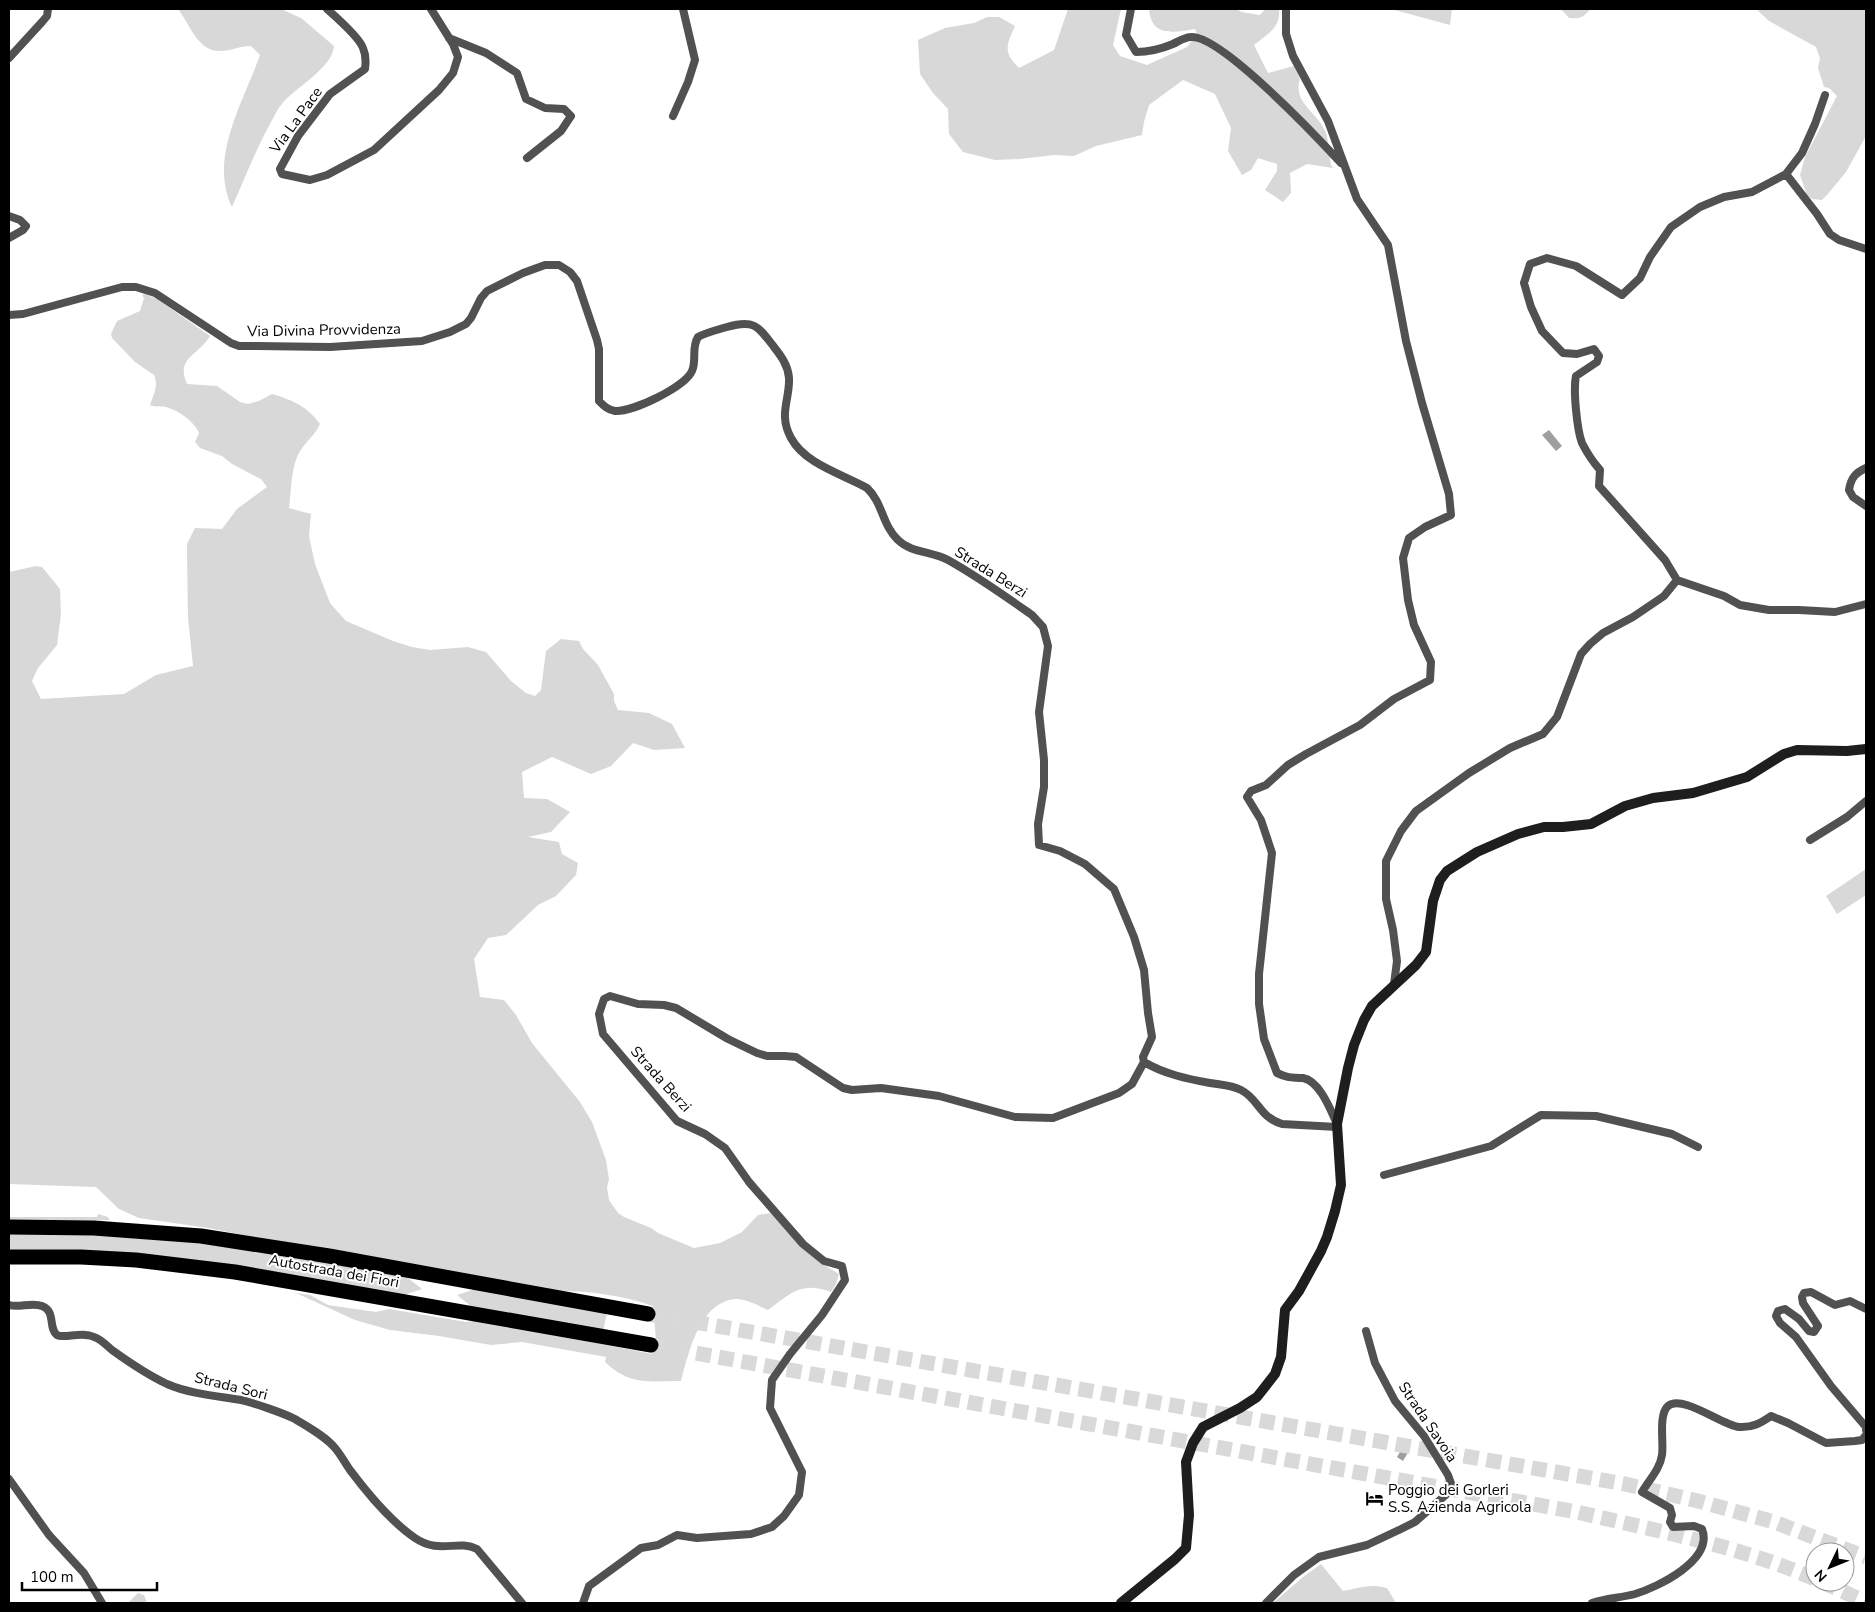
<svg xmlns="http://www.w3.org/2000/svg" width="1875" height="1612" viewBox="0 0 1875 1612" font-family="'Nunito Sans',sans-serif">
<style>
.green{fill:#d8d8d8}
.water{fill:#9f9f9f}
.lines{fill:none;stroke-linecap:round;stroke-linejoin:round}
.highway-tunnel{stroke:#d9d9d9;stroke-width:15;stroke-dasharray:15 8;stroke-linecap:butt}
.street{stroke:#515151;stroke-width:8}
.secondary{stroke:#1e1e1e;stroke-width:10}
.highway{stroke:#000;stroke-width:15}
.labels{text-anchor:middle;stroke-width:4;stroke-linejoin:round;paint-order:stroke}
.street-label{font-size:15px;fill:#000;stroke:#fff}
.poi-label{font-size:15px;fill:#000;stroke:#fff;text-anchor:start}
</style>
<rect width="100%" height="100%" fill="#fff"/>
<path class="green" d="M 178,9 L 281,9 L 301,18 L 334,46 C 332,69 295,87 281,105 C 277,110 274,117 271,122 C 256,149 245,178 232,207 C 208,158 244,101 260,55 L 251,46 C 240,46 231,51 220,51 C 198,52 189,23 178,9 Z
M 1068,9 L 1121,9 L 1113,45 L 1120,56 L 1147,65 L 1187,47 L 1197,34 L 1195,29 C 1175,32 1151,38 1149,9 L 1235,9 L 1242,12 L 1260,15 L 1265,9 L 1279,9 C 1281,28 1267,34 1254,45 L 1268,73 L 1294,66 L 1300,79 C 1292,103 1318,112 1326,133 C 1329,143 1329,154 1331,165 L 1333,168 L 1307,164 L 1290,173 L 1291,193 L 1283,202 L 1265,190 L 1277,171 L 1277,164 L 1258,158 L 1251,170 L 1242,175 L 1228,151 L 1231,128 L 1215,94 L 1183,80 L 1149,105 L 1144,122 L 1142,135 L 1096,146 L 1074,156 L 1054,155 L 1020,159 L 995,160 L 963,152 L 949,134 L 948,109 L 933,93 L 920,74 L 918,40 L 945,28 L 974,23 L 987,17 L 999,17 L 1015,26 C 1006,46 1003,52 1019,68 L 1054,50 Z
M 1391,9 L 1452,9 L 1450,25 Z
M 1561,9 L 1590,9 C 1583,18 1580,19 1569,18 Z
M 1756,9 L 1866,9 L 1866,136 L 1846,172 L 1827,195 L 1822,200 L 1812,199 L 1807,195 L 1800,175 L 1805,157 L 1837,96 L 1829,88 L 1824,87 L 1818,68 L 1820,58 L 1816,47 L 1769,21 Z
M 145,294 L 157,299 L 210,336 C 199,355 175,358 187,384 L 217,386 L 240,402 L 248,404 L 259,401 L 272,394 C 291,399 308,407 320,424 C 315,436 303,443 297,457 C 291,472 291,492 289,508 L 311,514 L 309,536 L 315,564 L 330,603 L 346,621 L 393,641 L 412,647 L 430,650 L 468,647 L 486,652 L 511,681 L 526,693 L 535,696 L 541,690 L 546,651 L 561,639 L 579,641 L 583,649 L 598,665 L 614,694 L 614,701 L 618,710 L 649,713 L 672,724 L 685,748 L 654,750 L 633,743 L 611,766 L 591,774 L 552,757 L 522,772 L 524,798 L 547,799 L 570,812 L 551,832 L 528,837 L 559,842 L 562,854 L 578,863 L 576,875 L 556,896 L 538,905 L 506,935 L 488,938 L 474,959 L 480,997 L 504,1000 L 516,1015 L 532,1043 L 580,1102 L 592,1122 L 606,1160 L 609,1179 L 607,1187 L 609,1200 L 618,1213 L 624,1217 L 651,1228 L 658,1233 L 694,1248 L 720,1243 L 742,1232 L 758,1215 L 771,1213 L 803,1248 L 821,1263 L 839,1274 L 836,1284 L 831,1292 C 801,1281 791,1293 768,1310 C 759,1306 746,1298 735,1299 C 699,1303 689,1352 681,1381 C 649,1381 630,1386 605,1362 L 606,1357 L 522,1342 L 491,1345 L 439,1336 L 390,1330 L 355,1320 L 296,1293 L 310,1295 L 328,1305 L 376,1312 L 389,1309 L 466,1322 L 480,1320 L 652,1354 L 656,1339 L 653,1306 C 622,1295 589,1291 557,1291 L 273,1241 L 208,1228 L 139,1218 L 119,1209 L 96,1187 L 9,1184 L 9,572 L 36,566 L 42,567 L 60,589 L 61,614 L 57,645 L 38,668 L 32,681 L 41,699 L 124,694 L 156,675 L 193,666 L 188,618 L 187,554 L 187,544 L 195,528 L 222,529 L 237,509 L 267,487 L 261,479 L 232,464 L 222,456 L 200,448 L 195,442 L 199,433 C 194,421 179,411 166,407 C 160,405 156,408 150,405 C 153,396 159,385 154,375 L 135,362 L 112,338 L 111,334 L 117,321 L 140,311 L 144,298 L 142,295 Z
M 1866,869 L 1866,895 L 1837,914 L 1826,896 Z
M 98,1214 L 108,1217 L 110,1220 L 9,1221 L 9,1217 L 97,1217 Z
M 9,1234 L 81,1234 L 177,1240 L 292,1256 L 408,1278 L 422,1289 L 404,1295 L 9,1252 Z
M 475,1289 L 607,1312 L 603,1332 L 472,1307 L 457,1295 Z
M 1321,1564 L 1343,1591 C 1359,1588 1371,1583 1387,1588 L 1396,1603 L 1273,1603 L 1303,1577 Z
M 138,1593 L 144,1595 L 147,1603 L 128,1603 Z"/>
<path class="water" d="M 1549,430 L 1562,446 L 1556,451 L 1542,435 Z
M 1404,1445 L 1410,1449 L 1403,1461 L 1397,1457 Z"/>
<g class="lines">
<path class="highway-tunnel" d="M 648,1314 L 1625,1484 L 1698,1501 L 1774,1522 L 1866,1557
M 651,1345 L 1577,1512 C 1657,1531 1740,1546 1815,1579
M 1822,1582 L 1866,1602"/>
<path class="street" d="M 327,9 C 336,17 359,37 363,48 C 366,55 366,62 365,69 L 330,94 L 298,136 L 280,169 L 282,174 L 310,180 L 327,175 L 374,150 L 439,90 L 453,73 L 458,57 L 453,44 L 431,9
M 1131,9 L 1126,35 L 1136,52 C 1150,52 1161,49 1173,44 C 1179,41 1185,37 1191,37 C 1221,35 1318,138 1341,163
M 1286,9 L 1286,34 L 1293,56 L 1328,121 L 1357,199 L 1388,245 L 1406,341 L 1422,403 L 1449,494 L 1451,515 L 1425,527 L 1409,538 L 1403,558 L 1408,600 L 1414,625 L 1431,662 L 1430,680 L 1394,699 L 1360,725 L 1306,754 L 1288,765 L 1266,785 L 1251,791 L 1247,797 L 1261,820 L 1272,853 L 1259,974 L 1259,1004 L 1264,1039 L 1277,1073 C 1290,1079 1291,1077 1303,1078 C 1320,1081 1331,1111 1337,1124
M 449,38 L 486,53 L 517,73 L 526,99 L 545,108 L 564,109 L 571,116 L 561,131 L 527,158
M 9,58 L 42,22 L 47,16 L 48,9
M 1825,95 L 1815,124 L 1802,153 L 1786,174 L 1817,214 L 1830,234 L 1839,240 L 1866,249
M 673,116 L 688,82 L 695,60 L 683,9
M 9,216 L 20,220 L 26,226 L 23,230 L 9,238
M 9,315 L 23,314 L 122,287 L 136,287 L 155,293 L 231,343 L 239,346 L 256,346 L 330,347 L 422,341 L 450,332 L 466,324 L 471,318 L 481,298 L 487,291 L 523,273 L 545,265 L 559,265 L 570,272 L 577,281 L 597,340 L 599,349 L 599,401 C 604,406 608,410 615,411 C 633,412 685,387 692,371 C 697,360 691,348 698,337 C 707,332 717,330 727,327 C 754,319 758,326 774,347 C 781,356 788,365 789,378 C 790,400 778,414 791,438 C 805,464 842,474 867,488 C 883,503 882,525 898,540 C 911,553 932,551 948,560 C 977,576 1005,596 1032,615 L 1043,627 L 1048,646 L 1039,712 L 1044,760 L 1044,787 L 1038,824 L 1039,845 L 1060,851 L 1085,864 L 1114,889 L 1134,937 L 1144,970 L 1148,1013 L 1152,1037 L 1143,1057 L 1144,1062 C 1164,1074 1188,1079 1210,1083 C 1221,1085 1231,1085 1241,1090 C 1259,1099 1259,1117 1282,1124 L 1337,1127
M 1866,468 C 1855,473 1851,478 1849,490 L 1853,497 L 1866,506
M 1677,580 L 1665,560 L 1599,486 L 1600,470 C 1593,462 1587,453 1582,443 C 1577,430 1573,390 1576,376 L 1597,362 L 1599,356 L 1594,349 L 1577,354 L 1563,353 L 1542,331 L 1531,307 L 1524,283 L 1530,264 L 1547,258 L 1576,266 L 1622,295 L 1640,278 L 1650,257 L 1671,227 L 1700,207 L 1724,197 L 1752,192 L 1786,174
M 1810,840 L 1847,817 L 1866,801
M 1394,984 L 1397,961 L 1393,930 L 1386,899 L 1386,861 L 1401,831 L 1416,811 L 1469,773 L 1510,748 L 1543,734 L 1557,717 L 1581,654 L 1590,644 L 1603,633 L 1633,617 L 1664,596 L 1677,580 L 1724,596 L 1740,605 L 1769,610 L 1799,610 L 1835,612 L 1866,604
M 1384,1175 L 1491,1146 L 1541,1115 L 1596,1116 L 1672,1134 L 1698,1147
M 9,1305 C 19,1308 32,1302 42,1306 C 56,1311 48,1328 57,1335 C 64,1339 82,1331 94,1337 C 101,1339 107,1346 112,1350 C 130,1363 148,1375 167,1384 C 190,1394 217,1396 241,1400 C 254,1403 283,1413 295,1419 C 308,1427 325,1436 335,1448 C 341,1455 345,1463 350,1470 C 368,1494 390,1521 415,1538 C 440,1555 457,1539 477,1549 L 522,1603
M 1866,1309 L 1850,1301 L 1835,1305 L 1811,1292 L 1804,1293 L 1802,1297 L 1803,1303 L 1818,1326 L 1814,1332 L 1809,1331 L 1799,1319 L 1785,1309 L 1778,1311 L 1776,1316 L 1780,1323 L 1796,1337 L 1831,1386 L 1866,1427 L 1866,1430
M 9,1479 L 49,1535 L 84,1573 L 102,1603
M 583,1603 L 589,1586 L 641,1548 L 658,1545 L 677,1535 L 697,1538 L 751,1534 L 772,1527 L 784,1516 L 799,1495 L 802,1472 L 770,1408 L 772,1380 L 790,1354 L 822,1315 L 845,1280 L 842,1266 L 824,1261 L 803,1244 L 749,1182 L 725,1148 L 705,1134 L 677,1121 L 603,1034 L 599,1014 L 604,999 L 610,996 L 638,1004 L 664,1005 L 676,1008 L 728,1039 L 757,1053 L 767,1056 L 785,1056 L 796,1057 L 843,1088 L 852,1090 L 881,1088 L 939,1096 L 1015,1117 L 1053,1118 L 1119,1093 L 1132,1084 L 1144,1062
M 1266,1603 L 1294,1575 L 1319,1557 L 1367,1545 L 1401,1529 L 1415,1522 L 1449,1492 L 1452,1486 L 1448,1475 L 1424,1436 L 1395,1401 L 1375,1363 L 1366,1331
M 1592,1603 C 1606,1598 1620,1598 1635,1594 C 1658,1587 1714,1560 1702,1529 L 1694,1526 L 1673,1527 L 1670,1522 L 1672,1515 L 1670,1508 L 1642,1492 C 1649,1480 1660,1469 1662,1455 C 1664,1443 1658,1415 1668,1406 C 1682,1394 1722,1425 1739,1427 C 1752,1428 1761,1423 1771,1416 L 1788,1423 L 1826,1443 L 1855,1441 L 1862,1440 L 1866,1435"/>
<path class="secondary" d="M 1121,1603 L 1175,1559 L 1186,1548 L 1189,1515 L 1186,1462 L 1193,1443 L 1203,1427 L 1240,1408 L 1257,1397 L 1275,1374 L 1281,1357 L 1285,1310 L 1299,1291 L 1321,1251 L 1327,1237 L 1335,1211 L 1341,1185 L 1337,1124 L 1348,1068 L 1354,1045 L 1364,1020 L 1372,1006 L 1416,965 L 1426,952 L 1433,901 L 1440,880 L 1447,871 L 1477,852 L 1518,834 L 1544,827 L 1563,827 L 1591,824 L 1625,806 L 1653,798 L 1693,793 L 1747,777 L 1784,754 L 1797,750 L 1847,751 L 1866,749"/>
<path class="highway" d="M 9,1227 L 94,1228 L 201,1236 L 329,1256 L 648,1314
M 9,1257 L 81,1257 L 136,1260 L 235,1272 L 651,1345"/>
</g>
<defs>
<symbol id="hotel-bare" viewBox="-9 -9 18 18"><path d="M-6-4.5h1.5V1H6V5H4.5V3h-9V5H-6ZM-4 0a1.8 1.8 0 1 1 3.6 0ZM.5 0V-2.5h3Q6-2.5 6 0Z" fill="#000" stroke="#fff" stroke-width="2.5" paint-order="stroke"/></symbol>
</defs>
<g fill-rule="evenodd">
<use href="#hotel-bare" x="1362" y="1486" width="25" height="25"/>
</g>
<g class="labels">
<g class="street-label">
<text transform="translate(296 120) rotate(-54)" y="5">Via La Pace</text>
<text transform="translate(324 330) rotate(-1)" y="5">Via Divina Provvidenza</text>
<text transform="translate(991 572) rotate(32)" y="5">Strada Berzi</text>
<text transform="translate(661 1079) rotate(48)" y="5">Strada Berzi</text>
<text transform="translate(334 1271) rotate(10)" y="5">Autostrada dei Fiori</text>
<text transform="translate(231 1386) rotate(14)" y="5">Strada Sori</text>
<text transform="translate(1428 1422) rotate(56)" y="5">Strada Savoia</text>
</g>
<g class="poi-label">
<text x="1388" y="1495">Poggio dei Gorleri<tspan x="1388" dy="17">S.S. Azienda Agricola</tspan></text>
</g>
</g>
<rect width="1875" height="1612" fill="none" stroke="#000000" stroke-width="20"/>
<g transform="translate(1830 1567) rotate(227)"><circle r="24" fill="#ffffff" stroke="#999999"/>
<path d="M0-4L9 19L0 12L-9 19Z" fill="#000000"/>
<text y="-8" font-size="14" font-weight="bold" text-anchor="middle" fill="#000000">N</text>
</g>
<path d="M22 1582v8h135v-8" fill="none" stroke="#000000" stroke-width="2.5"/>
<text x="30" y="1582" font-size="15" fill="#000000" stroke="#ffffff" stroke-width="4" paint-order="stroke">100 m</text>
</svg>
